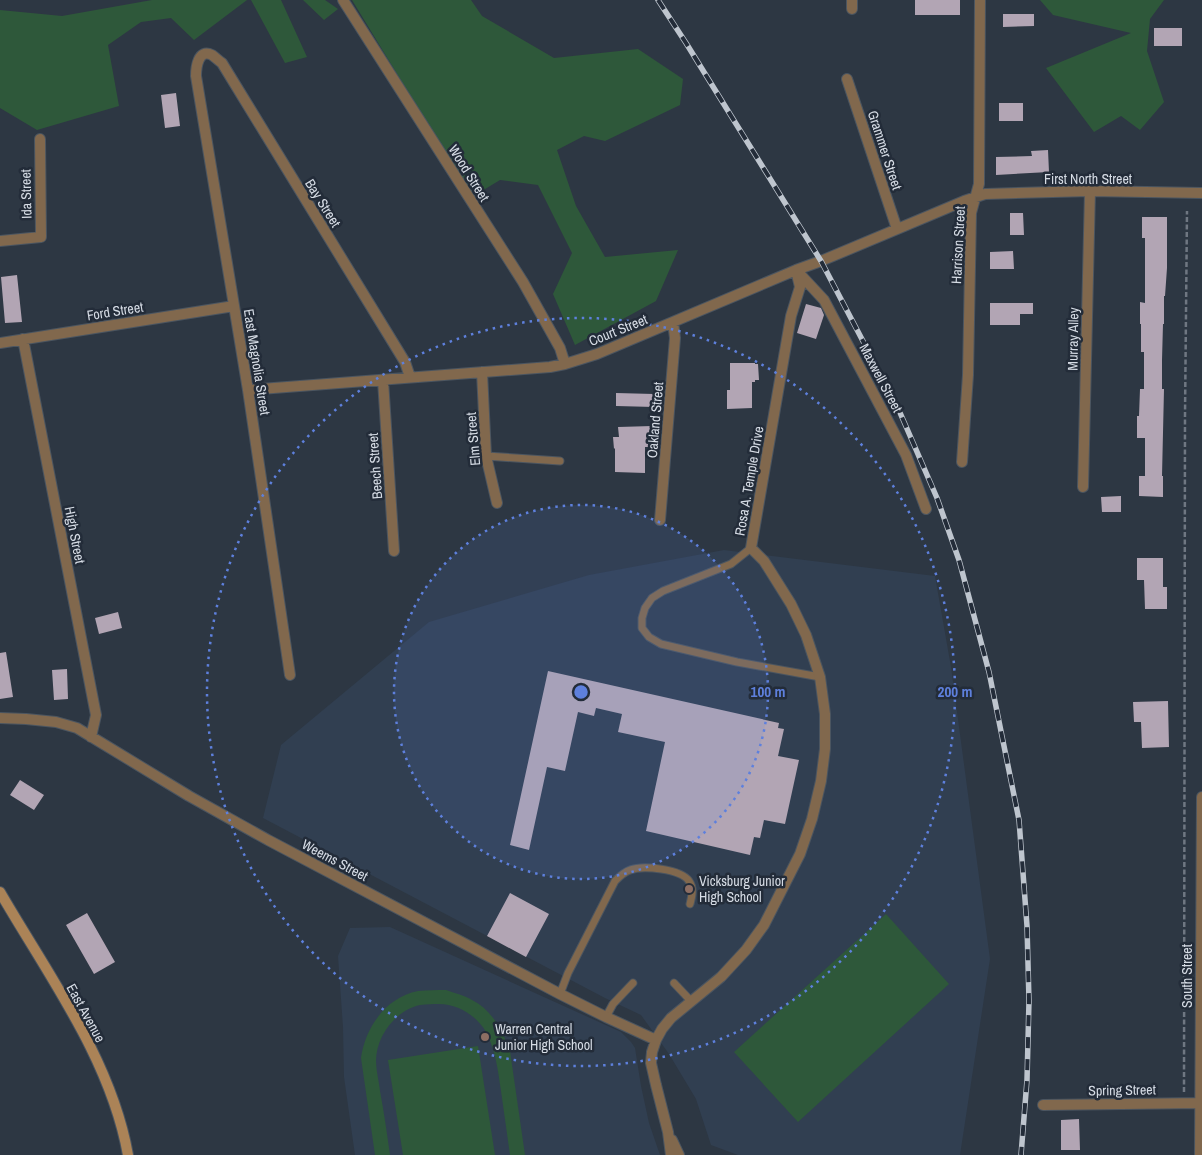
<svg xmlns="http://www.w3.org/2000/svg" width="1202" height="1155" viewBox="0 0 1202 1155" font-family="'Archivo Narrow',sans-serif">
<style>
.built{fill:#313f51}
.green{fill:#2e583a}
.building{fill:#b2a5b4}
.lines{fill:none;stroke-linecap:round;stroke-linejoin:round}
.lane-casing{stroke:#4b5560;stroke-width:9}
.street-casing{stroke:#4b5560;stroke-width:12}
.secondary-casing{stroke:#4b5560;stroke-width:12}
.path{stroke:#6f7782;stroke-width:2.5;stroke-dasharray:5 2.5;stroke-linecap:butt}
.lane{stroke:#81684d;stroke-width:7}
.street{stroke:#81684d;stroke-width:10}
.secondary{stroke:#ab8357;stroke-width:10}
.rail-casing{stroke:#bec5ce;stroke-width:5.5}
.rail{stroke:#232c39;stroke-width:4;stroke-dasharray:11;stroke-linecap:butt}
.ring{fill:none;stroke:#5e80dd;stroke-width:2.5;stroke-dasharray:2.5 5}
.education-dot{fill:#8d6e63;stroke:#232c39;stroke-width:2}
.labels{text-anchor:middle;stroke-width:5;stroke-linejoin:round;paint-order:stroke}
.street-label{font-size:14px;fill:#d6dce5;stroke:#232c39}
.poi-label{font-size:14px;fill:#d6dce5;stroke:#232c39;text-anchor:start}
.centre{fill:#5e80dd;stroke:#232c39;stroke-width:2.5}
.ring-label{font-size:15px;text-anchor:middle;font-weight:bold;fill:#5e80dd;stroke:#232c39;stroke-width:5;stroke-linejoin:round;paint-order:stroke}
</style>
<rect width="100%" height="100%" fill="#2d3743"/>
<path class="built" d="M 724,550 L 935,576 L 951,667 L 990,959 L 960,1155 L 738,1155 L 711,1145 L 696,1099 L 669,1054 L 641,1015 L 605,998 L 263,818 L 281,745 L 429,622 L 589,575 Z
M 390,927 L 621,1032 L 631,1042 L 635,1048 L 641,1086 L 649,1123 L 660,1155 L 355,1155 L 344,1077 L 343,1027 L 338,956 L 350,928 Z"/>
<path class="green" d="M 152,0 L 247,0 L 194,40 L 171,18 L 141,22 L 108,45 L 119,106 L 37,130 L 0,108 L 0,10 L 62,16 Z
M 251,0 L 281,0 L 307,57 L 285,63 Z
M 303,0 L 325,0 L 338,9 L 324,20 Z
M 352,0 L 471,0 L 482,16 L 554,58 L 638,49 L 683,79 L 680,105 L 605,141 L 584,136 L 557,150 L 576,206 L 605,257 L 678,250 L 656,301 L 575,345 L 553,294 L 572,253 L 538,185 L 500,180 L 472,197 Z
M 1040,0 L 1164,0 L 1150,19 L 1147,51 L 1164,102 L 1140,130 L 1121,116 L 1094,132 L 1046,68 L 1131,33 L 1053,15 Z
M 886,914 L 949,984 L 798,1122 L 734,1052 Z
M 446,990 C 454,993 464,995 472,1000 C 492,1010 503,1031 510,1051 L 525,1155 L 510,1155 C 507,1134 504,1112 501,1091 C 498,1071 496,1051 486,1032 C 477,1016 458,1004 439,1004 C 433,1004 427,1004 420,1005 C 396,1010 376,1036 376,1061 C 376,1071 379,1081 380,1091 C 384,1112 387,1134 390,1155 L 375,1155 L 361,1058 C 365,1028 386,997 418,991 C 427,990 437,990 446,990 Z
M 478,1046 L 495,1155 L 403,1155 L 388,1060 Z"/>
<path class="building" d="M 915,0 L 960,0 L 960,15 L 915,15 Z
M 1003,14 L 1034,14 L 1034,26 L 1003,27 Z
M 1154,28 L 1182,28 L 1182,46 L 1154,46 Z
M 176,93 L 180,126 L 165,128 L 161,95 Z
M 999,103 L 1023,103 L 1023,121 L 999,121 Z
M 1048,150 L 1049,172 L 996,175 L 996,157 L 1032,156 L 1031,151 Z
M 1010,213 L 1023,213 L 1024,235 L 1010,235 Z
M 1142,217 L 1167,217 L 1167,268 L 1165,296 L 1164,296 L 1164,324 L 1163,324 L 1162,360 L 1162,389 L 1164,389 L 1162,476 L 1163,476 L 1163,497 L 1139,496 L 1139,476 L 1145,476 L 1145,438 L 1137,438 L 1137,416 L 1139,416 L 1140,389 L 1144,389 L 1144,352 L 1141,352 L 1141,324 L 1140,324 L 1140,302 L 1145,303 L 1145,238 L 1142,238 Z
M 1013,251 L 1014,269 L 990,269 L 990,252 Z
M 17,275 L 22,322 L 5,323 L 1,277 Z
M 990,303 L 1033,303 L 1033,314 L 1020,314 L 1020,325 L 990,325 Z
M 806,304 L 821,308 L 824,315 L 816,339 L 797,333 Z
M 730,363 L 755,363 L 755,364 L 758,364 L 759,380 L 755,380 L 755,382 L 752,382 L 752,408 L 727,409 L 727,390 L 730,390 Z
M 616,393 L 654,394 L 654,407 L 616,406 Z
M 652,426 L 652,435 L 648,435 L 648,447 L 645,447 L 645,473 L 615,472 L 615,448 L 614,449 L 613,437 L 619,437 L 618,427 Z
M 1121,496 L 1121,512 L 1102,512 L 1101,497 Z
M 1137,558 L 1163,558 L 1163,587 L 1167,587 L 1167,609 L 1145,609 L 1144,580 L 1137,580 Z
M 118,612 L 122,628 L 99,634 L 95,618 Z
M 6,652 L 13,697 L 0,699 L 0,653 Z
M 67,669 L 68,699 L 54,700 L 52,670 Z
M 548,671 L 779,723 L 778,728 L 784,729 L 778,756 L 799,760 L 785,824 L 764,820 L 760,838 L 754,837 L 750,855 L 646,831 L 665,742 L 618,732 L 622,714 L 596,708 L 594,716 L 578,712 L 565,771 L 547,767 L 529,850 L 510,845 Z
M 1168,701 L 1169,747 L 1142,748 L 1141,722 L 1134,722 L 1133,702 Z
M 20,780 L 44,795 L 34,810 L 10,795 Z
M 510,893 L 549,914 L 526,957 L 487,936 Z
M 87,913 L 115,962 L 94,974 L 66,925 Z
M 1079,1119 L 1080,1150 L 1061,1150 L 1061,1120 Z"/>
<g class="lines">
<defs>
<path id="lane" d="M 486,456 L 560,461
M 751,548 L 731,564 L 663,591 L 652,598 L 645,608 L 642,618 L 642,628 L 649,637 L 661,644 L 737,662 L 820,677
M 674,983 L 691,1001
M 560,994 L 568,973 L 615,881 C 619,877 624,872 630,870 C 643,865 681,869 689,881 C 694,888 692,896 690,904
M 606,1017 L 613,1004 L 633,983"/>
<path id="street" d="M 343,0 L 523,282 L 560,348 L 565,364
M 852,9 L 852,0
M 847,79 L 897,229
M 0,241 L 41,237 L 40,139
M 797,271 L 824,300 L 906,455 L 926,509
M 23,339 L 96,715 L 91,737
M 0,343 L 234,306
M 482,372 L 486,456 L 497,503
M 383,380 L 394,551
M 248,390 L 550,367 L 565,364 L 597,354 L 796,270 L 821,261 L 964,201 L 985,194 L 1090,191 L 1202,193
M 962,462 L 968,375 L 971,213 L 979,184 L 980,0
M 1083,487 L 1090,191
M 660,520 L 675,338 L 673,322
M 290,675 L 248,390 L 196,76 C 196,68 198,48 212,55 C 215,57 219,61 222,63 L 405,362 L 410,377
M 0,718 L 26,719 L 56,722 L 77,728 L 189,796 L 268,840 L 560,994 L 606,1017 L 656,1040
M 1043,1105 L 1202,1103
M 672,1140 L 679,1155
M 671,1155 L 668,1132 L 656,1085 L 651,1063 L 652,1052 L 656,1040 L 662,1029 L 671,1018 L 721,977 L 746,950 L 764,925 L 800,854 L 812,819 L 821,781 L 825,749 L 825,714 L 820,677 L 806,635 L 791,604 L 764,561 L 751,548 L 791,316 L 800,287 L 796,270
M 1200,1155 L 1202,797"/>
<path id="secondary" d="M 0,892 C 48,975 111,1059 128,1155"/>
</defs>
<use href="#lane" class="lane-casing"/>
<use href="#street" class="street-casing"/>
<use href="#secondary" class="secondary-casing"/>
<path class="path" d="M 1184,1092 L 1185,416 L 1187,211"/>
<use href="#lane" class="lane"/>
<use href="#street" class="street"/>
<use href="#secondary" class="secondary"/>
<defs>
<path id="rail" d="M 658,0 L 686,43 L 821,261 L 898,408 L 937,498 L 959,560 L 989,672 L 1019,820 L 1027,926 L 1029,1001 L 1027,1080 L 1021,1155"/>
</defs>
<use href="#rail" class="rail-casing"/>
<use href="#rail" class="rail"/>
</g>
<circle cx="581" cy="692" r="187" fill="#5e80dd" fill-opacity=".12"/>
<g class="ring">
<circle cx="581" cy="692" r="187"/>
<circle cx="581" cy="692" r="374"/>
</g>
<g class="education-dot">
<circle cx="689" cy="889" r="5"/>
<circle cx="485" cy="1037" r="5"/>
</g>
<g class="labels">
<g class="street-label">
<text transform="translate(885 150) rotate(72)" y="5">Grammer Street</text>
<text transform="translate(469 173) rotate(58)" y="5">Wood Street</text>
<text x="1088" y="184">First North Street</text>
<text transform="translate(26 194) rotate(-91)" y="5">Ida Street</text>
<text transform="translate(323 203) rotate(58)" y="5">Bay Street</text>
<text transform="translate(958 245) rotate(-87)" y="5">Harrison Street</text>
<text transform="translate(115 311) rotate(-9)" y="5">Ford Street</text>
<text transform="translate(618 330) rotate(-22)" y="5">Court Street</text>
<text transform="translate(1073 339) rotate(-89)" y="5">Murray Alley</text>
<text transform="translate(257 362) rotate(81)" y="5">East Magnolia Street</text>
<text transform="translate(881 378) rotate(62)" y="5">Maxwell Street</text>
<text transform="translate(655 420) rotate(-85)" y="5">Oakland Street</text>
<text transform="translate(473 439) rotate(-95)" y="5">Elm Street</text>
<text transform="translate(375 466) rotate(-94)" y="5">Beech Street</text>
<text transform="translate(749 481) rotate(-80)" y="5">Rosa A. Temple Drive</text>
<text transform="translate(75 535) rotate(79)" y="5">High Street</text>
<text transform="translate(335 860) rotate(28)" y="5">Weems Street</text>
<text transform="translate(1187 976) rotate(-90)" y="5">South Street</text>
<text transform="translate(86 1013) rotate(61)" y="5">East Avenue</text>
<text transform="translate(1122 1090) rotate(-1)" y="5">Spring Street</text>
</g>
<g class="poi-label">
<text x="699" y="886">Vicksburg Junior<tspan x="699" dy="16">High School</tspan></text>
<text x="495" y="1034">Warren Central<tspan x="495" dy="16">Junior High School</tspan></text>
</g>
</g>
<circle cx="581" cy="692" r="8" class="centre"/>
<g class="ring-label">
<text x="768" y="697">100 m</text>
<text x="955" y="697">200 m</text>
</g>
</svg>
